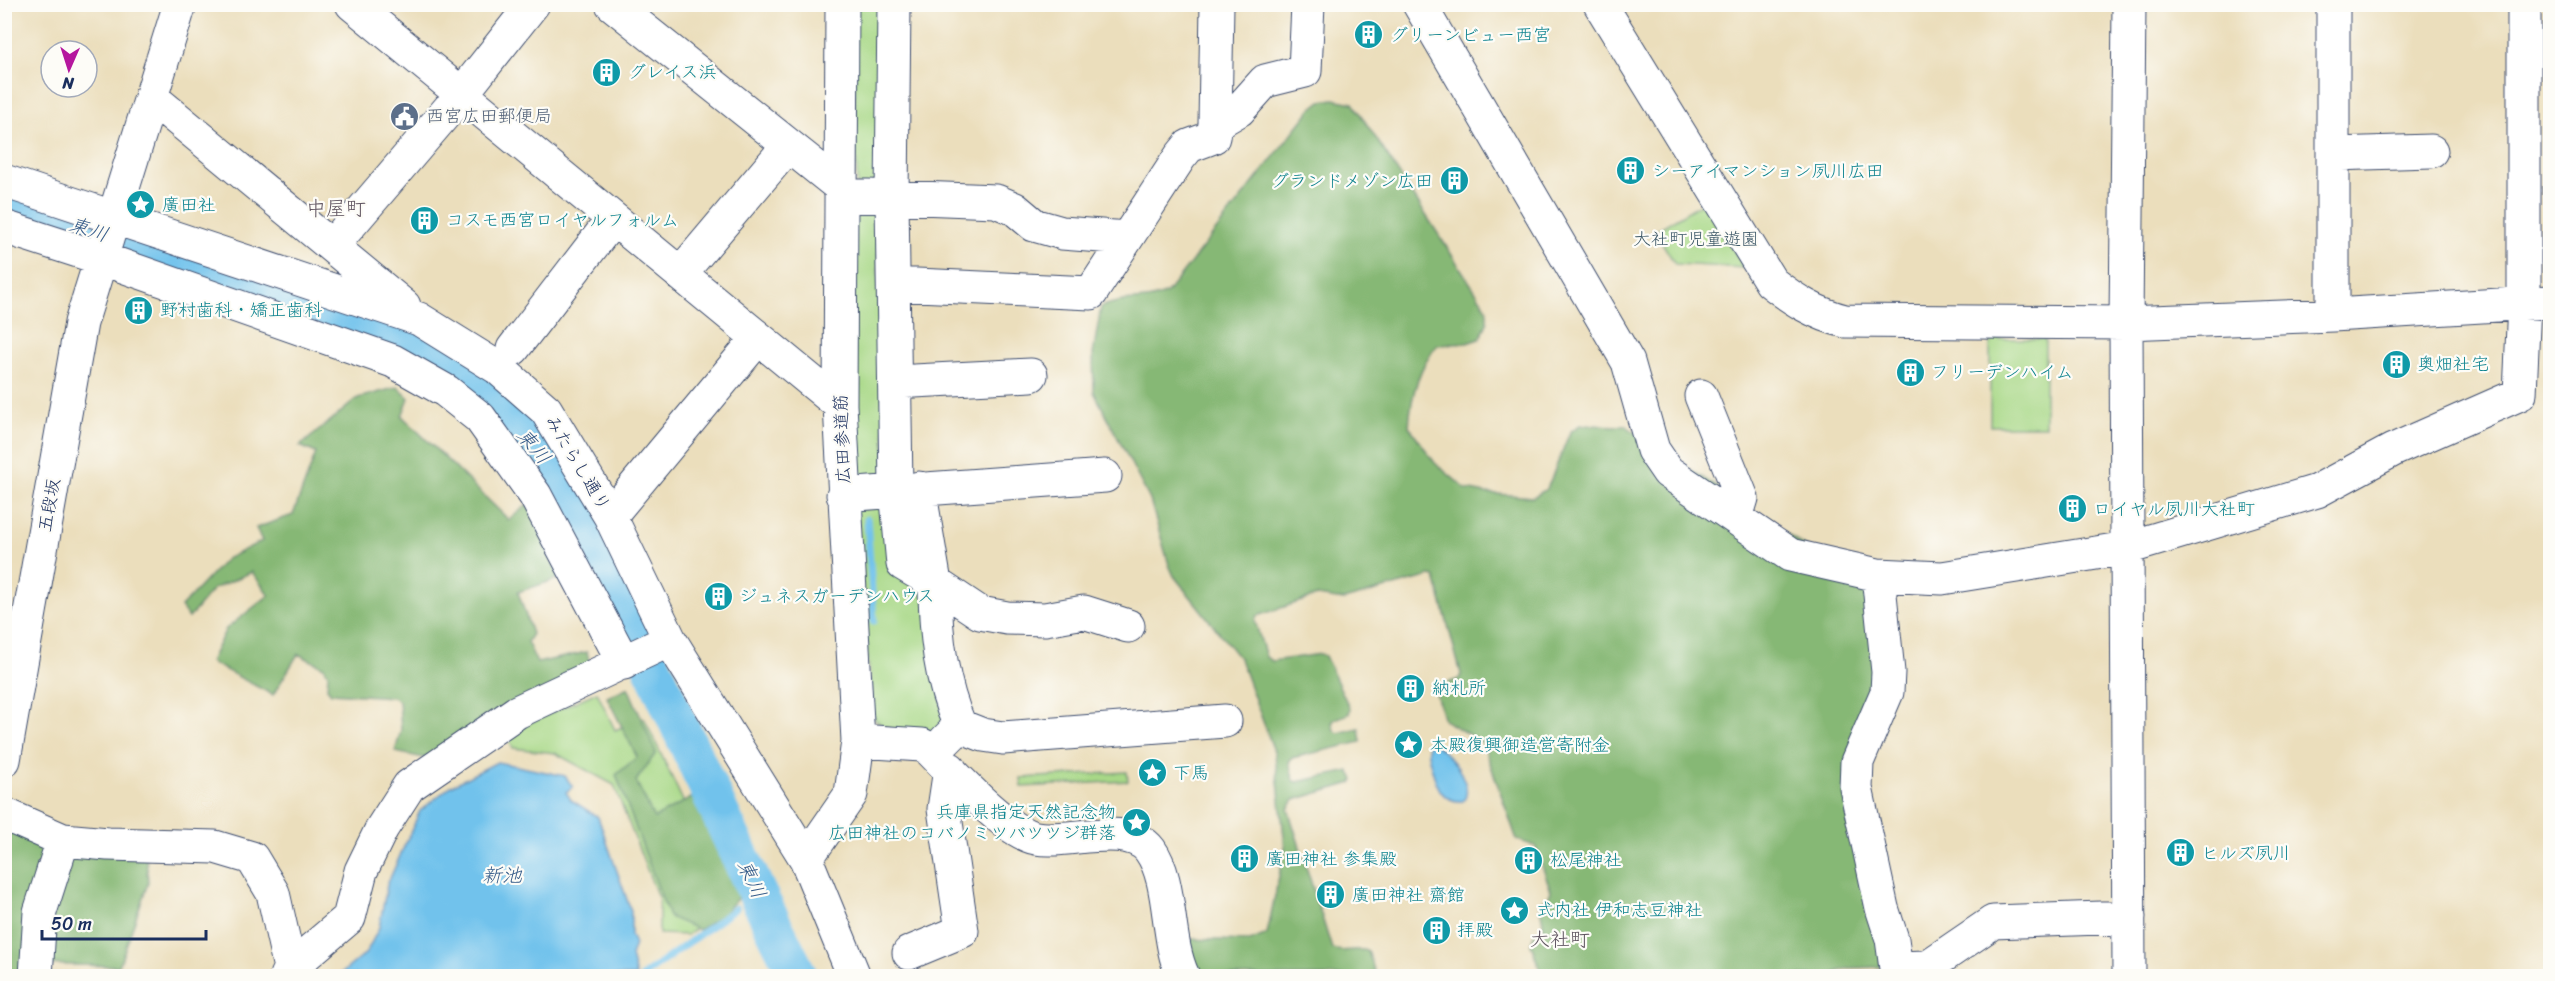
<svg xmlns="http://www.w3.org/2000/svg" width="2555" height="981" viewBox="0 0 2555 981" font-family="Sriracha,'Klee One',sans-serif">
<style>
.green{fill:#a8d887;stroke:#628472;stroke-width:1.5}
.forest{fill:#86b874;stroke:#507469;stroke-width:1.5}
.water{fill:#71c2ec;stroke:#4678a5;stroke-width:1.5}
.lines{fill:none;stroke-linecap:round;stroke-linejoin:round}
.stream{stroke:#71c2ec;stroke-width:7}
.river{stroke:#71c2ec;stroke-width:39}
.minor-casing{stroke:#3a496c;stroke-width:35}
.minor{stroke:#fff;stroke-width:33}
.labels{text-anchor:middle;stroke-width:4.5;stroke-linejoin:round;paint-order:stroke}
.culture-label{font-size:18px;fill:#0d838f;stroke:#fdfcf7;text-anchor:start}
.service-label{font-size:18px;fill:#4e5e75;stroke:#fdfcf7;text-anchor:start}
.park-label{font-size:18px;fill:#3e5968;stroke:#fdfcf7}
.street-label{font-size:18px;fill:#1b2f5e;stroke:#fdfcf7}
.neighbourhood-label{font-size:20px;fill:#615662;stroke:#fdfcf7}
.water-label{font-size:20px;font-style:italic;fill:#355b89;stroke:#fdfcf7}
</style>
<rect width="100%" height="100%" fill="#fdfcf7"/>
<filter id="ink" filterUnits="userSpaceOnUse"><feTurbulence type="fractalNoise" baseFrequency=".0167" numOctaves="2"/><feDisplacementMap in="SourceGraphic" scale="12" xChannelSelector="R" yChannelSelector="G"/><feConvolveMatrix kernelMatrix="1 2 1 2 8 2 1 2 1" color-interpolation-filters="sRGB"/></filter>
<filter id="wash" filterUnits="userSpaceOnUse"><feTurbulence type="fractalNoise" baseFrequency=".008" numOctaves="4" result="noise"/><feDisplacementMap in="SourceGraphic" scale="24" xChannelSelector="R" yChannelSelector="G"/><feGaussianBlur stdDeviation="1.35" result="paint"/><feColorMatrix in="noise" values="0 0 0 0 0 0 0 0 0 0 0 0 0 0 0 0 0 1.4 0 .05"/><feComposite in="paint" operator="in"/></filter>
<g filter="url(#wash)">
<rect width="100%" height="100%" fill="#ebdebc"/>
<path class="green" d="M 853,5 L 884,5 L 884,184 L 857,186 Z
M 1705,201 L 1744,268 L 1675,264 L 1655,231 Z
M 876,207 L 886,477 L 865,480 L 853,473 L 854,213 Z
M 1990,339 L 2045,339 L 2045,426 L 1990,426 Z
M 910,501 L 946,729 C 922,735 890,738 873,717 L 855,510 Z
M 597,692 L 615,730 L 644,718 L 730,901 L 687,935 L 659,934 L 659,900 L 614,785 L 555,753 L 513,748 L 506,733 Z
M 1127,772 L 1128,781 L 1022,787 L 1021,778 Z"/>
<path class="forest" d="M 1334,99 L 1353,103 L 1487,309 L 1487,323 L 1480,339 L 1467,343 L 1437,345 C 1418,368 1411,397 1409,426 L 1435,463 L 1466,489 L 1485,493 L 1533,497 L 1547,489 L 1570,432 L 1580,425 L 1626,426 L 1864,586 L 1880,674 L 1849,758 L 1883,940 L 1880,967 L 1849,968 L 1826,976 L 1542,976 L 1531,944 L 1534,935 L 1543,931 C 1545,920 1538,912 1541,901 L 1548,898 L 1551,891 L 1535,846 L 1517,840 L 1483,743 L 1444,720 L 1435,691 L 1436,687 L 1459,679 L 1461,674 L 1435,577 L 1430,576 L 1344,600 L 1317,596 L 1257,616 L 1255,621 L 1266,657 L 1272,661 L 1321,654 L 1325,656 L 1350,709 L 1349,714 L 1335,719 L 1332,723 L 1334,730 L 1338,733 L 1359,728 L 1361,742 L 1292,758 L 1289,762 L 1293,780 L 1297,782 L 1349,771 L 1354,779 L 1352,783 L 1294,800 L 1288,809 L 1332,949 C 1344,954 1354,947 1368,951 L 1376,976 L 1192,976 L 1186,939 L 1250,941 L 1267,934 L 1285,847 L 1275,754 L 1240,659 L 1174,576 L 1169,565 L 1150,500 L 1094,392 L 1093,354 L 1101,307 C 1126,296 1145,304 1167,293 L 1311,109 L 1321,101 Z
M 398,387 L 409,398 L 402,416 L 509,520 L 528,504 L 560,578 L 518,592 L 532,634 L 527,642 L 537,663 L 587,652 L 592,672 L 424,758 L 395,752 L 401,730 L 399,701 L 393,697 L 331,693 L 327,688 L 328,674 L 324,667 L 298,654 L 273,695 L 210,662 L 226,629 L 269,595 L 252,572 L 213,589 L 189,618 L 181,607 L 226,559 L 262,541 L 256,528 L 293,515 L 316,453 L 300,446 L 358,398 Z
M 628,687 L 656,753 L 636,781 L 654,818 L 693,797 L 743,892 L 724,914 L 699,930 L 669,917 L 616,775 L 637,757 L 607,697 Z
M 5,825 L 146,855 L 148,883 L 119,966 L 29,964 L 28,976 L 5,976 Z"/>
<path class="water" d="M 1429,743 C 1445,745 1477,786 1463,801 C 1441,803 1436,784 1431,766 C 1429,758 1426,751 1429,743 Z
M 497,762 L 565,776 L 573,787 L 566,792 L 571,800 L 598,817 L 631,911 L 631,935 L 635,944 L 631,956 L 636,976 L 338,976 L 366,953 L 379,928 L 387,885 L 420,811 L 451,786 Z"/>
<g class="lines">
<path class="stream" d="M 867,519 L 874,621
M 643,976 L 736,908"/>
<path class="river" d="M 4,201 L 368,321 L 444,361 L 480,388 L 546,456 L 606,567 L 757,893 L 798,976"/>
</g>
</g>
<g filter="url(#ink)">
<g class="lines">
<defs>
<path id="minor" d="M 352,4 L 840,405
M 612,4 L 842,188
M 894,4 L 892,197 L 896,490 L 903,564 L 935,583 C 935,632 940,681 960,726
M 1217,4 L 1215,124 L 1239,110 L 1265,81 L 1305,71 L 1308,4
M 1419,4 L 1628,362 L 1653,450 L 1668,472 L 1790,555 L 1878,575 L 1942,578 L 2127,548 L 2317,491 L 2393,450 L 2520,394 L 2524,303 L 2524,4
M 1600,4 L 1771,282 C 1794,300 1816,314 1845,321 L 2126,323 L 2333,315 L 2550,302
M 2129,4 L 2126,323 L 2129,976
M 2333,4 L 2333,315
M 151,97 L 404,306
M 2333,154 L 2431,151
M 4,181 L 419,319 L 498,368 L 546,410 L 610,516 L 670,640 L 806,859 L 854,976
M 842,195 L 996,201 L 1015,209 L 1034,225 L 1062,233 L 1127,238 L 1091,293 L 895,284
M 4,227 L 100,258 L 393,361 L 446,391 L 480,418 L 535,495 L 624,663
M 1127,238 L 1180,157 L 1189,146 L 1213,137 L 1215,124
M 332,246 L 461,95 L 533,4
M 680,274 L 788,146
M 513,349 L 613,219
M 895,382 L 1031,375
M 1701,396 L 1742,498 L 1736,518
M 919,488 L 935,583 L 980,613 L 1007,618 L 1045,619 L 1084,612 L 1128,626
M 843,495 L 1105,476
M 610,516 L 758,338
M 1878,575 L 1888,672 L 1887,692 L 1857,762 L 1856,788 L 1882,908 L 1892,939 L 1897,976
M 858,741 L 922,745 L 928,748 C 951,771 1006,833 1036,838 C 1067,844 1128,821 1150,850 C 1173,882 1165,938 1183,976
M 945,741 L 960,726 L 983,735 L 1003,738 L 1225,721
M 4,760 L 81,323 L 180,4
M 4,814 L 63,840 L 108,844 L 215,847 L 252,858 L 273,893 L 290,968
M 806,859 L 851,794 L 858,741 L 840,405 L 842,4
M 909,953 L 962,931 L 944,809 L 950,769
M 1896,968 L 1927,967 L 1993,922 L 2129,917
M 36,976 L 40,912 L 63,840
M 286,976 L 290,968 L 349,918 L 361,871 L 382,828 L 409,786 L 517,712 L 670,640"/>
</defs>
<use href="#minor" class="minor-casing"/>
<use href="#minor" class="minor"/>
</g>
</g>
<defs>
<symbol id="building-disc" viewBox="-11 -11 22 22"><circle r="9.5" fill="#0f9aa8" stroke="#fdfcf7"/><path d="M-4-6H4V6H1V3H-1V6H-4ZM-2.5-4.3h1.7v1.8h-1.7ZM.8-4.3h1.7v1.8H.8ZM-2.5-1h1.7V.8h-1.7ZM.8-1h1.7V.8H.8Z" fill="#fff"/></symbol>
<symbol id="civic-disc" viewBox="-11 -11 22 22"><circle r="9.5" fill="#5c6f8a" stroke="#fdfcf7"/><path d="M-.6-6.5H3V-4.5H.6V-3L4-1V1h2V6H-6V1h2V-1L-.6-3ZM-1.2 2.5V6h2.4V2.5Z" fill="#fff"/></symbol>
<symbol id="sight-disc" viewBox="-11 -11 22 22"><circle r="9.5" fill="#0f9aa8" stroke="#fdfcf7"/><path d="M0-6L1.8-2.2L6-1.7L2.9 1.2L3.7 5.4L0 3.3L-3.7 5.4L-2.9 1.2L-6-1.7L-1.8-2.2Z" fill="#fff"/></symbol>
</defs>
<g fill-rule="evenodd">
<use href="#building-disc" x="1352" y="18" width="33" height="33"/>
<use href="#building-disc" x="590" y="56" width="33" height="33"/>
<use href="#civic-disc" x="388" y="100" width="33" height="33"/>
<use href="#building-disc" x="1614" y="154" width="33" height="33"/>
<use href="#building-disc" x="1438" y="164" width="33" height="33"/>
<use href="#sight-disc" x="124" y="188" width="33" height="33"/>
<use href="#building-disc" x="408" y="204" width="33" height="33"/>
<use href="#building-disc" x="122" y="294" width="33" height="33"/>
<use href="#building-disc" x="2380" y="348" width="33" height="33"/>
<use href="#building-disc" x="1894" y="356" width="33" height="33"/>
<use href="#building-disc" x="2056" y="492" width="33" height="33"/>
<use href="#building-disc" x="702" y="580" width="33" height="33"/>
<use href="#building-disc" x="1394" y="672" width="33" height="33"/>
<use href="#sight-disc" x="1392" y="728" width="33" height="33"/>
<use href="#sight-disc" x="1136" y="756" width="33" height="33"/>
<use href="#sight-disc" x="1120" y="806" width="33" height="33"/>
<use href="#building-disc" x="2164" y="836" width="33" height="33"/>
<use href="#building-disc" x="1228" y="842" width="33" height="33"/>
<use href="#building-disc" x="1512" y="844" width="33" height="33"/>
<use href="#building-disc" x="1314" y="878" width="33" height="33"/>
<use href="#sight-disc" x="1498" y="894" width="33" height="33"/>
<use href="#building-disc" x="1420" y="914" width="33" height="33"/>
</g>
<g class="labels">
<g class="culture-label">
<text x="1390" y="41">グリーンビュー西宮</text>
<text x="628" y="78">グレイス浜</text>
<text x="1652" y="177">シーアイマンション夙川広田</text>
<text x="1433" y="187" text-anchor="end">グランドメゾン広田</text>
<text x="162" y="211">廣田社</text>
<text x="446" y="226">コスモ西宮ロイヤルフォルム</text>
<text x="160" y="316">野村歯科・矯正歯科</text>
<text x="2417" y="370">奥畑社宅</text>
<text x="1931" y="378">フリーデンハイム</text>
<text x="2093" y="515">ロイヤル夙川大社町</text>
<text x="739" y="602">ジュネスガーデンハウス</text>
<text x="1432" y="694">納札所</text>
<text x="1430" y="751">本殿復興御造営寄附金</text>
<text x="1173" y="779">下馬</text>
<text x="1116" y="818" text-anchor="end">兵庫県指定天然記念物<tspan x="1116" dy="21">広田神社のコバノミツバツツジ群落</tspan></text>
<text x="2201" y="859">ヒルズ夙川</text>
<text x="1266" y="865">廣田神社 参集殿</text>
<text x="1550" y="866">松尾神社</text>
<text x="1352" y="901">廣田神社 齋館</text>
<text x="1536" y="916">式内社 伊和志豆神社</text>
<text x="1457" y="936">拝殿</text>
</g>
<g class="service-label">
<text x="426" y="122">西宮広田郵便局</text>
</g>
<g class="park-label">
<text x="1696" y="245">大社町児童遊園</text>
</g>
<g class="street-label">
<text transform="translate(842 439) rotate(-92)" y="6">広田参道筋</text>
<text transform="translate(578 463) rotate(59)" y="6">みたらし通り</text>
<text transform="translate(49 505) rotate(-80)" y="6">五段坂</text>
</g>
<g class="neighbourhood-label">
<text x="336" y="215">中屋町</text>
<text x="1560" y="946">大社町</text>
</g>
<g class="water-label">
<text transform="translate(89 229) rotate(18)" y="7">東川</text>
<text transform="translate(534 446) rotate(50)" y="7">東川</text>
<text x="502" y="882">新池</text>
<text transform="translate(752 879) rotate(65)" y="7">東川</text>
</g>
</g>
<rect width="2555" height="981" fill="none" stroke="#fdfcf7" stroke-width="24"/>
<g transform="translate(69 69) rotate(183)"><circle r="28" fill="#fdfcf7" stroke="#a3aaba" stroke-width="1.5"/>
<path d="M0-4.5L10 22L0 15L-10 22Z" fill="#b5179e"/>
<text y="-9" font-size="16" font-weight="bold" text-anchor="middle" fill="#1b2f5e">N</text>
</g>
<path d="M42 930v9h164v-9" fill="none" stroke="#1b2f5e" stroke-width="3"/>
<text x="51" y="930" font-size="18" fill="#1b2f5e" stroke="#fdfcf7" stroke-width="4.5" paint-order="stroke">50 m</text>
</svg>
